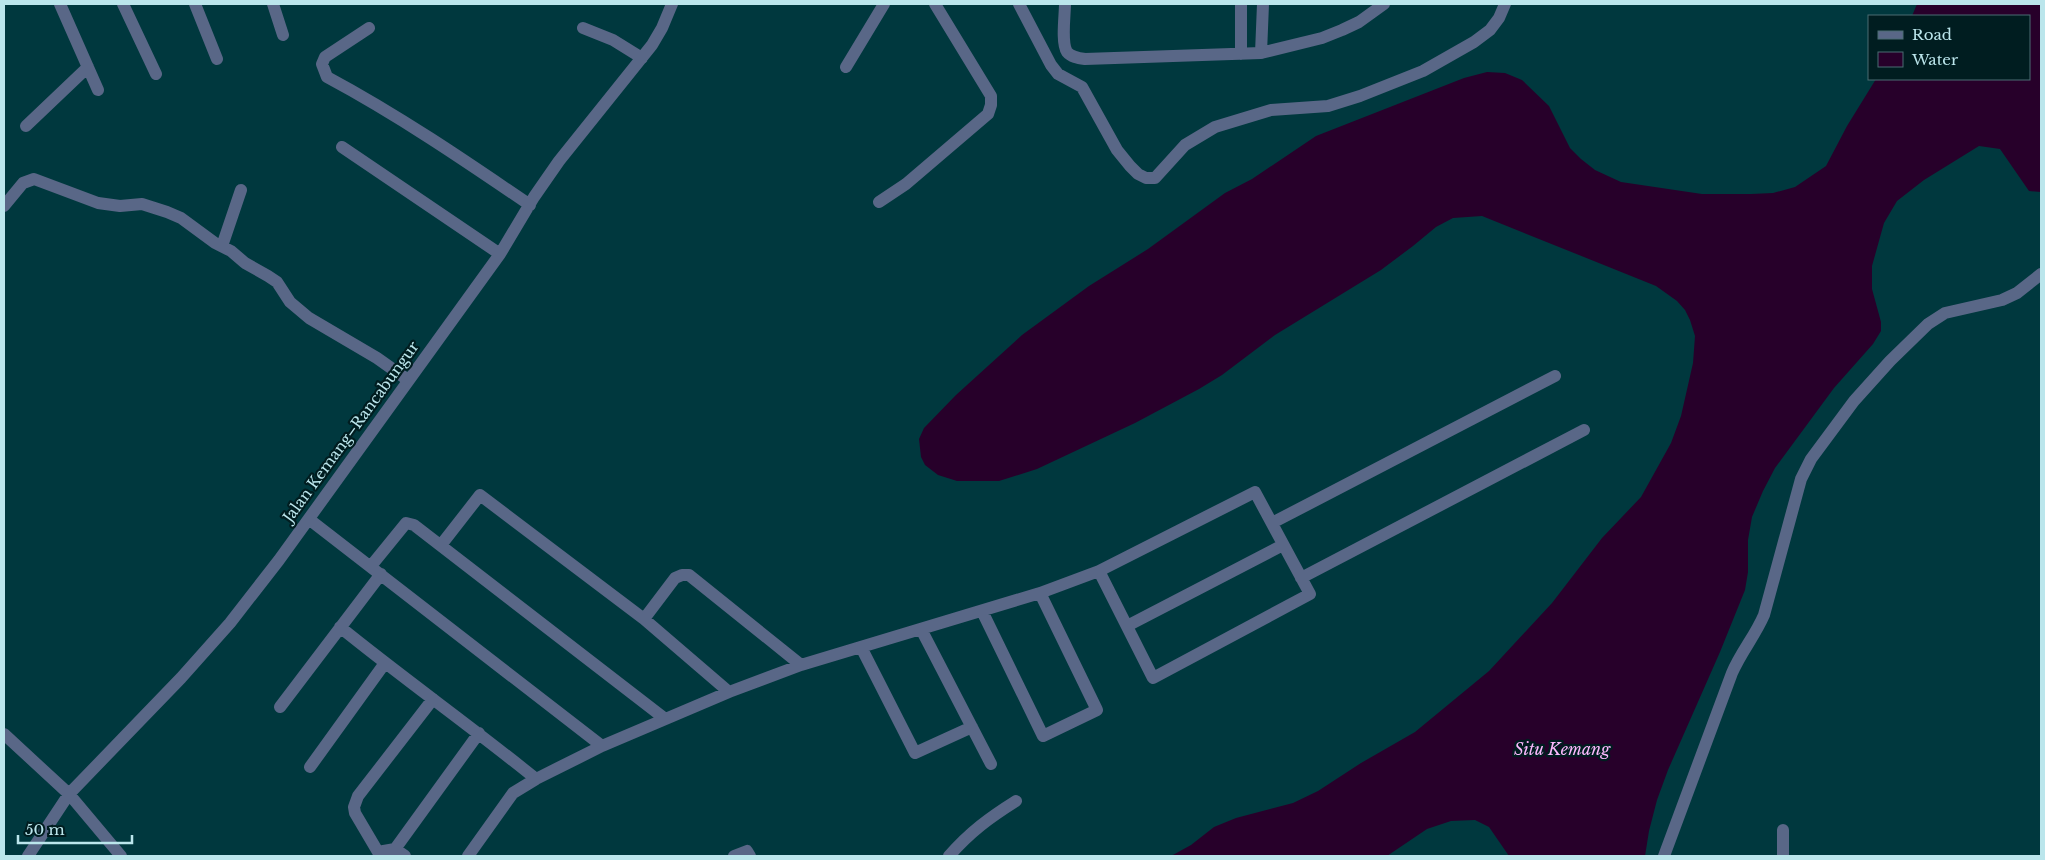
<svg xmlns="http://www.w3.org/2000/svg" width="2045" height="860" viewBox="0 0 2045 860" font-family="'Libre Baskerville',serif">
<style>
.water{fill:#27002a}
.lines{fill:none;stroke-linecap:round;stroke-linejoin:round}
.minor{stroke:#596787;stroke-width:12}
.labels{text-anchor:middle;stroke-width:4.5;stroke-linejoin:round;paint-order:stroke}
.street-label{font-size:15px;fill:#bbe6ec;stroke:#001d20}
.water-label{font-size:16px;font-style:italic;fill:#fcb9fe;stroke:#001d20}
</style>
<rect width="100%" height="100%" fill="#00383e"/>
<path class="water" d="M 1917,4 L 2041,4 L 2041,192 L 2029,191 L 2000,149 L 1979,146 L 1924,180 L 1897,201 L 1884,223 L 1872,266 L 1872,289 L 1881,322 L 1881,331 L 1873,344 L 1834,388 L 1775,468 L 1763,491 L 1752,517 L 1748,540 L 1748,572 L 1745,590 L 1720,652 L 1668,770 L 1657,800 L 1649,831 L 1645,856 L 1509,856 L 1489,827 L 1475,820 L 1451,821 L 1427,829 L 1387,856 L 1171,856 L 1191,845 L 1214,827 L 1236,818 L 1293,803 L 1318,791 L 1361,763 L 1415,732 L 1489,671 L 1552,603 L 1602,538 L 1641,497 L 1671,443 L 1681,416 L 1693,363 L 1695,336 L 1690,320 L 1685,310 L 1677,301 L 1656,286 L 1482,216 L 1453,218 L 1436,227 L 1413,246 L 1381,270 L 1275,335 L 1222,375 L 1199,389 L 1135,423 L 1037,469 L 999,481 L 957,481 L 938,475 L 925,465 L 921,457 L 919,439 L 924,428 L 956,395 L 1022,335 L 1089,286 L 1148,249 L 1225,193 L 1252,179 L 1316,136 L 1464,78 L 1487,72 L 1505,73 L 1522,80 L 1549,106 L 1570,148 L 1581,159 L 1595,170 L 1621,182 L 1702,194 L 1751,194 L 1773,193 L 1795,187 L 1826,166 L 1847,126 L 1876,79 L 2029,79 L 2029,16 L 1912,16 Z"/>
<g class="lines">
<path class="minor" d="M 60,4 L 98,90
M 123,4 L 156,74
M 195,4 L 217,59
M 273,4 L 283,35
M 1019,4 L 1051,65 L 1058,74 L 1082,87 L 1117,150 L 1130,166 L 1138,174 L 1146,178 L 1155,178 L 1185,145 L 1215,127 L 1271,110 L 1328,106 L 1360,96 L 1423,71 L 1474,42 L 1490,30 L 1499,18 L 1505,4
M 1065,4 C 1065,15 1061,43 1067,52 C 1071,57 1078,58 1085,59 L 1261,53 L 1322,38 L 1342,30 L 1359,22 L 1384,4
M 1241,4 L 1241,54
M 369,28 L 325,57 L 322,64 L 327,77 C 398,115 464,160 530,205
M 583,28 L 613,40 L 642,58
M 1261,53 L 1263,4
M 846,67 L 884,4
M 26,126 L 88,67
M 342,147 L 500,254
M 879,202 L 906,184 L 988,114 L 991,105 L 991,96 L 935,4
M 4,206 L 23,183 L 34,179 L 98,203 L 120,206 L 142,204 L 167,212 L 181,218 L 215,243 L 231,251 L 245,263 L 268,276 L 277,282 L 290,302 L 309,318 L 377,358 L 408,380
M 222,246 L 241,190
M 310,520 L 602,746
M 1272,523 L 1555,376
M 441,545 L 480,495 L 644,619 L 729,692
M 371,566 L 406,523 L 414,525 L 664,718
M 1301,578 L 1584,430
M 982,611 L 1043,736 L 1097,710 L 1040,593
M 644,619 L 675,578 L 682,575 L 689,575 L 801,665
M 1127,626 L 1283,545
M 340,627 C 404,679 472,727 536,779
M 921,629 L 991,764
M 861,647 L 915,753 L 972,727
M 280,707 L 381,574
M 4,734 L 69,794 L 121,856
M 310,767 L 385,663
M 1783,830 L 1783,856
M 395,849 L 479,733
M 28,856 L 69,794 L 181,678 L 230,623 L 279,560 L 500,254 L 534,197 L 559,161 L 652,45 L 662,28 L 672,4
M 405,856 L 395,849 L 378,852 L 355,813 L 354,807 L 358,796 L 433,699
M 468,856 L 513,793 L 536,779 L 602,746 L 729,692 L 801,665 L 1040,593 L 1099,571 L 1255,492 L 1310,594 L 1153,678 L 1099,571
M 734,856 L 747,851 L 750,856
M 949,856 C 970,832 989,818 1016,801
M 1664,856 L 1732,673 C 1741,652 1755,636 1764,615 L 1801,479 L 1811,459 L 1854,401 L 1890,361 L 1928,324 L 1945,313 L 2002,300 L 2017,293 L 2041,274"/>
</g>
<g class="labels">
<g class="street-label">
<text transform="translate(351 432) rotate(-54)" y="5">Jalan Kemang–Rancabungur</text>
</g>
<g class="water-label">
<text x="1562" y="755">Situ Kemang</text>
</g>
</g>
<rect width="2045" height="860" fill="none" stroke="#bbe6ec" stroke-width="10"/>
<rect x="1868" y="15" width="162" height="65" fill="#001d20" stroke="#4b6d72"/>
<rect x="1878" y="31" width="25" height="8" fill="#596787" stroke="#4b6d72"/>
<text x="1912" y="40" font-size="15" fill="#bbe6ec">Road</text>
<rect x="1878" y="52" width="25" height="15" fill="#27002a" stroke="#4b6d72"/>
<text x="1912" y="65" font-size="15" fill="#bbe6ec">Water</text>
<path d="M18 835v8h114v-8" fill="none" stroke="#bbe6ec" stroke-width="2.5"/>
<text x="25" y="835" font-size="15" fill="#bbe6ec" stroke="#001d20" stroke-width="4" paint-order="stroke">50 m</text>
</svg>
